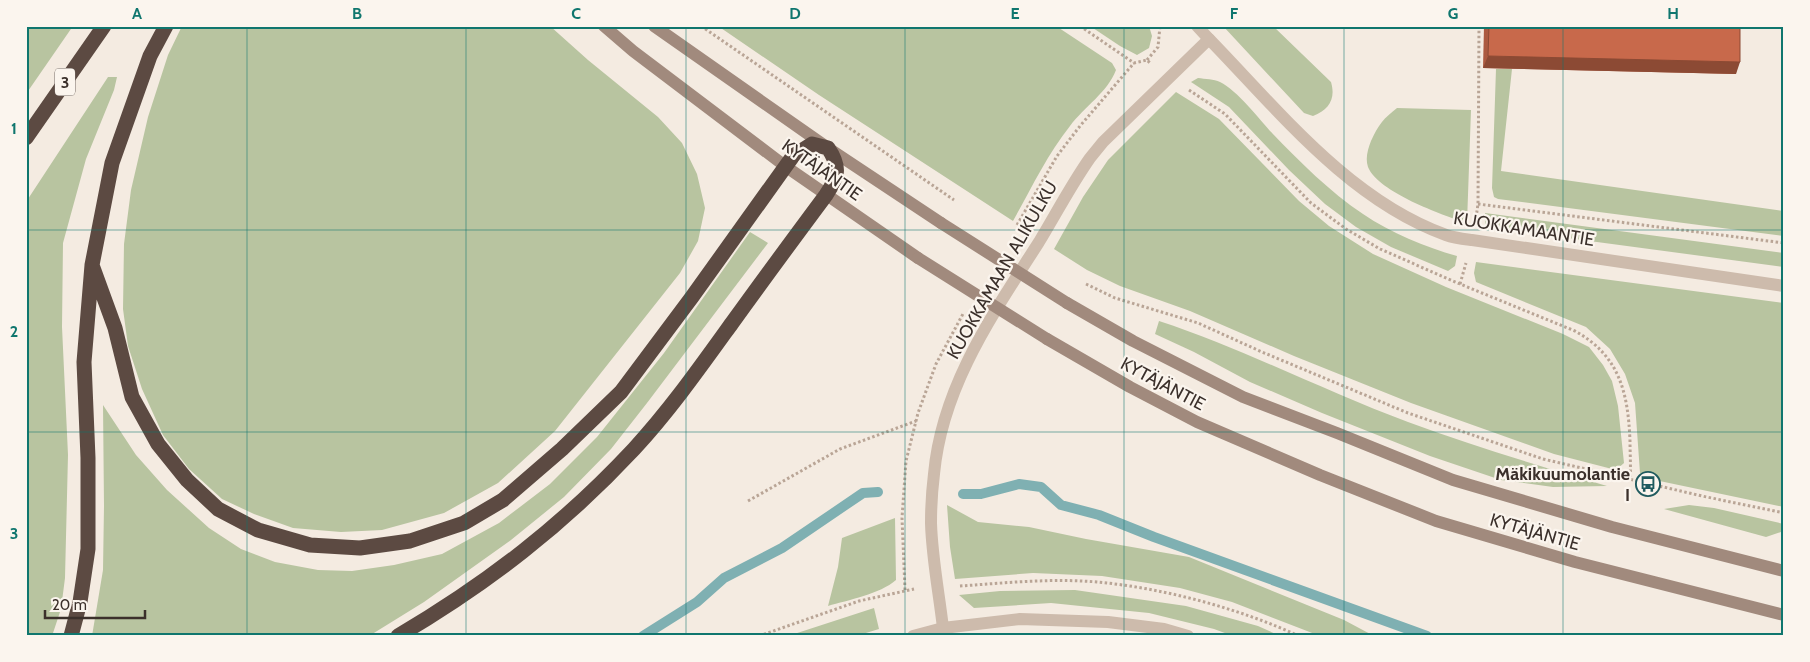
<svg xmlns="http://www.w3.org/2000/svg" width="1810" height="662" viewBox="0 0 1810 662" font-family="Cabin,sans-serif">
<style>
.green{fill:#b8c4a0}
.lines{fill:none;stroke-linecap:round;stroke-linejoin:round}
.stream{stroke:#7fb0b2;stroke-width:10}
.path{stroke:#b9a596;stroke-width:3;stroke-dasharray:2.5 2.5;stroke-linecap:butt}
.lane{stroke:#cdbbac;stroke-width:12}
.street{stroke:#cdbbac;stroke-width:12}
.secondary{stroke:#a18a7d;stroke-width:12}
.highway{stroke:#5c4a42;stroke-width:15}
.secondary-bridge{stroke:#a18a7d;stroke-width:12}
.wall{fill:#ac5a40}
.shaded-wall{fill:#8c4a34}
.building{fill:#c8694b;stroke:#8c4a34}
.grid{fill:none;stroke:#0f766e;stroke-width:1;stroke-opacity:0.55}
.labels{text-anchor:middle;stroke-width:4.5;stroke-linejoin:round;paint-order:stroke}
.shield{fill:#fbf5ee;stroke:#756b66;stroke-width:1}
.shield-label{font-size:16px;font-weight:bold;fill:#3b302b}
.street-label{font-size:18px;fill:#3b302b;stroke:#fbf5ee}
.poi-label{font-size:18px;font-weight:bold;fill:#3b302b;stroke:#fbf5ee;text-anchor:end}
.neatline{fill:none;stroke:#0f766e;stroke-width:2}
.grid-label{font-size:16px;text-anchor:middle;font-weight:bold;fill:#0f766e}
</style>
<rect width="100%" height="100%" fill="#f4ebe1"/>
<path class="green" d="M 26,26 L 73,26 L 26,94 Z
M 182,26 L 550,26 L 588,60 L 658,117 L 682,143 L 697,174 L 705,208 L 698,241 L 680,273 L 555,431 L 498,483 L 444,513 L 382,530 L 341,532 L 293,528 L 254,514 L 222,499 L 189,469 L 163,435 L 142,389 L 128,346 L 123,309 L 124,244 L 131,190 L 148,117 L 168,55 Z
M 718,26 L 1056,26 L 1112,63 L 1116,70 C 1107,93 1085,106 1070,126 C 1047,155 1031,189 1013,221 L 819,95 Z
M 1090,26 L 1149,26 L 1152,36 L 1149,48 L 1137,55 L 1120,46 Z
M 1223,26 L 1273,26 L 1331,82 C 1336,99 1329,110 1313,116 L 1304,113 Z
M 1496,69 L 1512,69 L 1501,171 L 1784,211 L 1784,236 L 1498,199 L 1494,197 L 1492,188 Z
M 108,77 L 117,77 L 114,90 L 86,159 L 63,243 L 62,327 L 68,455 L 65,578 L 61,609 L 52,636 L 26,636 L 26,202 Z
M 1198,78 C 1205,79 1214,79 1220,82 C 1237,90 1259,119 1272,133 C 1300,162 1330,192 1363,214 C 1391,233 1425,247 1457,256 L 1455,266 L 1448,271 L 1391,247 L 1356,227 L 1325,204 L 1289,170 L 1229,107 L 1191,82 Z
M 1176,92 L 1219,119 L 1299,201 L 1329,226 L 1373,254 L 1446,287 L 1563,334 L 1589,347 L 1603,365 L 1612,381 L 1618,406 L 1624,463 L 1616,470 L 1554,454 L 1411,403 L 1294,356 L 1190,311 L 1120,286 L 1087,270 L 1054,249 L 1083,197 L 1108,160 Z
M 1397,108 L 1471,110 L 1467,223 C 1442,215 1378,192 1368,167 C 1365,158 1368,149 1371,141 C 1378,125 1384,118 1397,108 Z
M 1485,213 L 1784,253 L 1784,267 L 1485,227 Z
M 750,232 L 768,243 L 647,403 L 611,449 L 564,497 L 511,540 L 424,602 L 369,636 L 282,636 L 275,634 L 244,636 L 92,636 L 103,570 L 104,506 L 103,405 L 136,455 L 167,490 L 209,528 L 241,549 L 275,562 L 318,570 L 352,571 L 394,565 L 442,554 L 499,523 L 550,484 L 597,437 L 664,353 Z
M 1476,262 L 1784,303 L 1784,507 L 1650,479 L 1640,473 L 1635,403 L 1625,374 L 1610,349 L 1586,327 L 1476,282 L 1474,273 Z
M 1159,321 C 1244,349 1324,391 1408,422 C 1473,446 1540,466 1607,486 L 1553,487 L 1501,480 L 1430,456 L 1322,413 L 1250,382 L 1194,352 L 1155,334 Z
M 947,505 L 978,522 L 1029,527 L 1086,539 L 1189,557 L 1344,620 L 1374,636 L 1320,636 L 1232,602 L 1180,588 L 1102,576 L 1033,573 L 955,579 L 950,547 Z
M 1689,505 L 1714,508 L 1784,524 L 1784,531 L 1766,537 L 1664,509 Z
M 895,518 L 896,580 C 880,594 848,600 828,606 L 838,567 L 842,538 Z
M 1075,590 L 1186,606 L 1258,626 L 1280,636 L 1233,636 L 1214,629 L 1149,613 L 1051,603 L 974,608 L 959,595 L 1000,591 Z
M 874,608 L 879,629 L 856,636 L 788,636 Z"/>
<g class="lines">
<path class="stream" d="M 963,494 L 981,494 L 1019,484 L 1041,487 L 1061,505 L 1099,515 L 1154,537 L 1427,636
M 643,636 L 697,602 L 724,578 L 782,548 L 863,493 L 878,492"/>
<path class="path" d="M 701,26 L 954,200
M 1080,26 L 1134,63 L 1147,60 L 1151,64
M 1147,60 L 1158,47 L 1160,26
M 1189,90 L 1225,114 L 1311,203 L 1346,229 L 1380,249 L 1460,284 L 1575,331 C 1620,356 1628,393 1630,441 C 1630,454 1631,467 1630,480
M 1478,204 L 1784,243
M 1476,218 L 1478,204 L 1479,26
M 1017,225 L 1057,156 L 1080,126 L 1134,63
M 1086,284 L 1115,298 L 1198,323 L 1262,352 L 1408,413 L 1543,459 L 1702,496 L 1784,513
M 1460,284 L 1466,263
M 748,501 L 840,449 L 916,421
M 960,586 C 1005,583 1051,578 1097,582 C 1163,588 1238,608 1299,636
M 905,590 L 902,518 L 906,461 L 918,413 L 936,364 L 964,312
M 759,636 L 859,601 L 914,589"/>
<path class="lane" d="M 1197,26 L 1209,39
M 913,636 L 943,628 L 945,636"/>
<path class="street" d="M 1188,636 L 1164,629 L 1108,622 L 1020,619 L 943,628 C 939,593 932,558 931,523 C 931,507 932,490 934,474 C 942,386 993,314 1039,242 C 1056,214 1071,185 1090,158 L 1103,142 L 1209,39 C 1279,111 1349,200 1446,235 C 1454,238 1464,239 1472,240 L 1784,286"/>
<path class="secondary" d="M 604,26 L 633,51 L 785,166 L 918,258
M 654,26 L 828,148 L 941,223
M 1067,303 L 1133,341 L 1243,397 L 1337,433 L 1453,480 L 1612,527 L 1784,571
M 1047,339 L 1130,387 L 1197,422 L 1320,475 L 1436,521 L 1575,562 L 1784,615"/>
<path class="highway" d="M 26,138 L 104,26
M 92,265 L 115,328 L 132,397 L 158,444 L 187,480 L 218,509 L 258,530 L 310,545 L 360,548 L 410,541 L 464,523 L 503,500 L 562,449 L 621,392 L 692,297 L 793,156 L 812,144 L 828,148 C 841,167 838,177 826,195 C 794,238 763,280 732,323 C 701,366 670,410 634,449 C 563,525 488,583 398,636
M 71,636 L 80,602 L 88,549 L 88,458 L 84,362 L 92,265 L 112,163 L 150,56 L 166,26"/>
<path class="secondary-bridge" d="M 941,223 L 1067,303
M 918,258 L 1047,339"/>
</g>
<path class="wall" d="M 1484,26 L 1740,26 L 1736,74 L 1483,68 Z"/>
<path class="shaded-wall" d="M 1488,56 L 1740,62 L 1736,74 L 1483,68 Z"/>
<path class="building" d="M 1489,26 L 1740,26 L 1740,62 L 1488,56 Z"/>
<path class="grid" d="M 247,26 L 247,636M 466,26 L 466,636M 686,26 L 686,636M 905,26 L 905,636M 1124,26 L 1124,636M 1344,26 L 1344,636M 1563,26 L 1563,636M 26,230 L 1784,230M 26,432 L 1784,432"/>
<defs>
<symbol id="bus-ring" viewBox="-11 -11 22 22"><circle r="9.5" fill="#fbf5ee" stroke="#1f5a5e" stroke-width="1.5"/><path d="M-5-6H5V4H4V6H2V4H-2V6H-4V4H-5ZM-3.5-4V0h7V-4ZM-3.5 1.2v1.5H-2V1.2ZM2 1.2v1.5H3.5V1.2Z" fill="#1f5a5e"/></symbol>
</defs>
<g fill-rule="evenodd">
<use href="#bus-ring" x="1634" y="470" width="28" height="28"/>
</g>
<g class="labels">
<rect class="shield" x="55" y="68.5" width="20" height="27" rx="4"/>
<g class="shield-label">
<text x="65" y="88">3</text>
</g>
<g class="street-label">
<text transform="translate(822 170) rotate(35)" y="6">KYTÄJÄNTIE</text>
<text transform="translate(1524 229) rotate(9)" y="6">KUOKKAMAANTIE</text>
<text transform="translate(1002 270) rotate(-60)" y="6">KUOKKAMAAN ALIKULKU</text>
<text transform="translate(1163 384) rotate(28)" y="6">KYTÄJÄNTIE</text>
<text transform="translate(1535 532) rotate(16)" y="6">KYTÄJÄNTIE</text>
</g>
<g class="poi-label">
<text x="1630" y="480">Mäkikuumolantie<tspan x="1630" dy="21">I</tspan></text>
</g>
</g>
<rect width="1810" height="662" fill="none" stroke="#fbf5ee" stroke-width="55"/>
<path d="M45 610v8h100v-8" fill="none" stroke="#3b302b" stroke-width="2.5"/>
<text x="52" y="610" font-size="15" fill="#3b302b" stroke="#fbf5ee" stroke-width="4" paint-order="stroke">20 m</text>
<rect x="28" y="28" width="1754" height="606" class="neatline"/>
<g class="grid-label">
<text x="137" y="19">A</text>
<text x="357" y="19">B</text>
<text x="576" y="19">C</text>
<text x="795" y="19">D</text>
<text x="1015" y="19">E</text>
<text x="1234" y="19">F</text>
<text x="1453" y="19">G</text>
<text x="1673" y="19">H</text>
<text x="14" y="134">1</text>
<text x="14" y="337">2</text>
<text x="14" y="539">3</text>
</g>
</svg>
